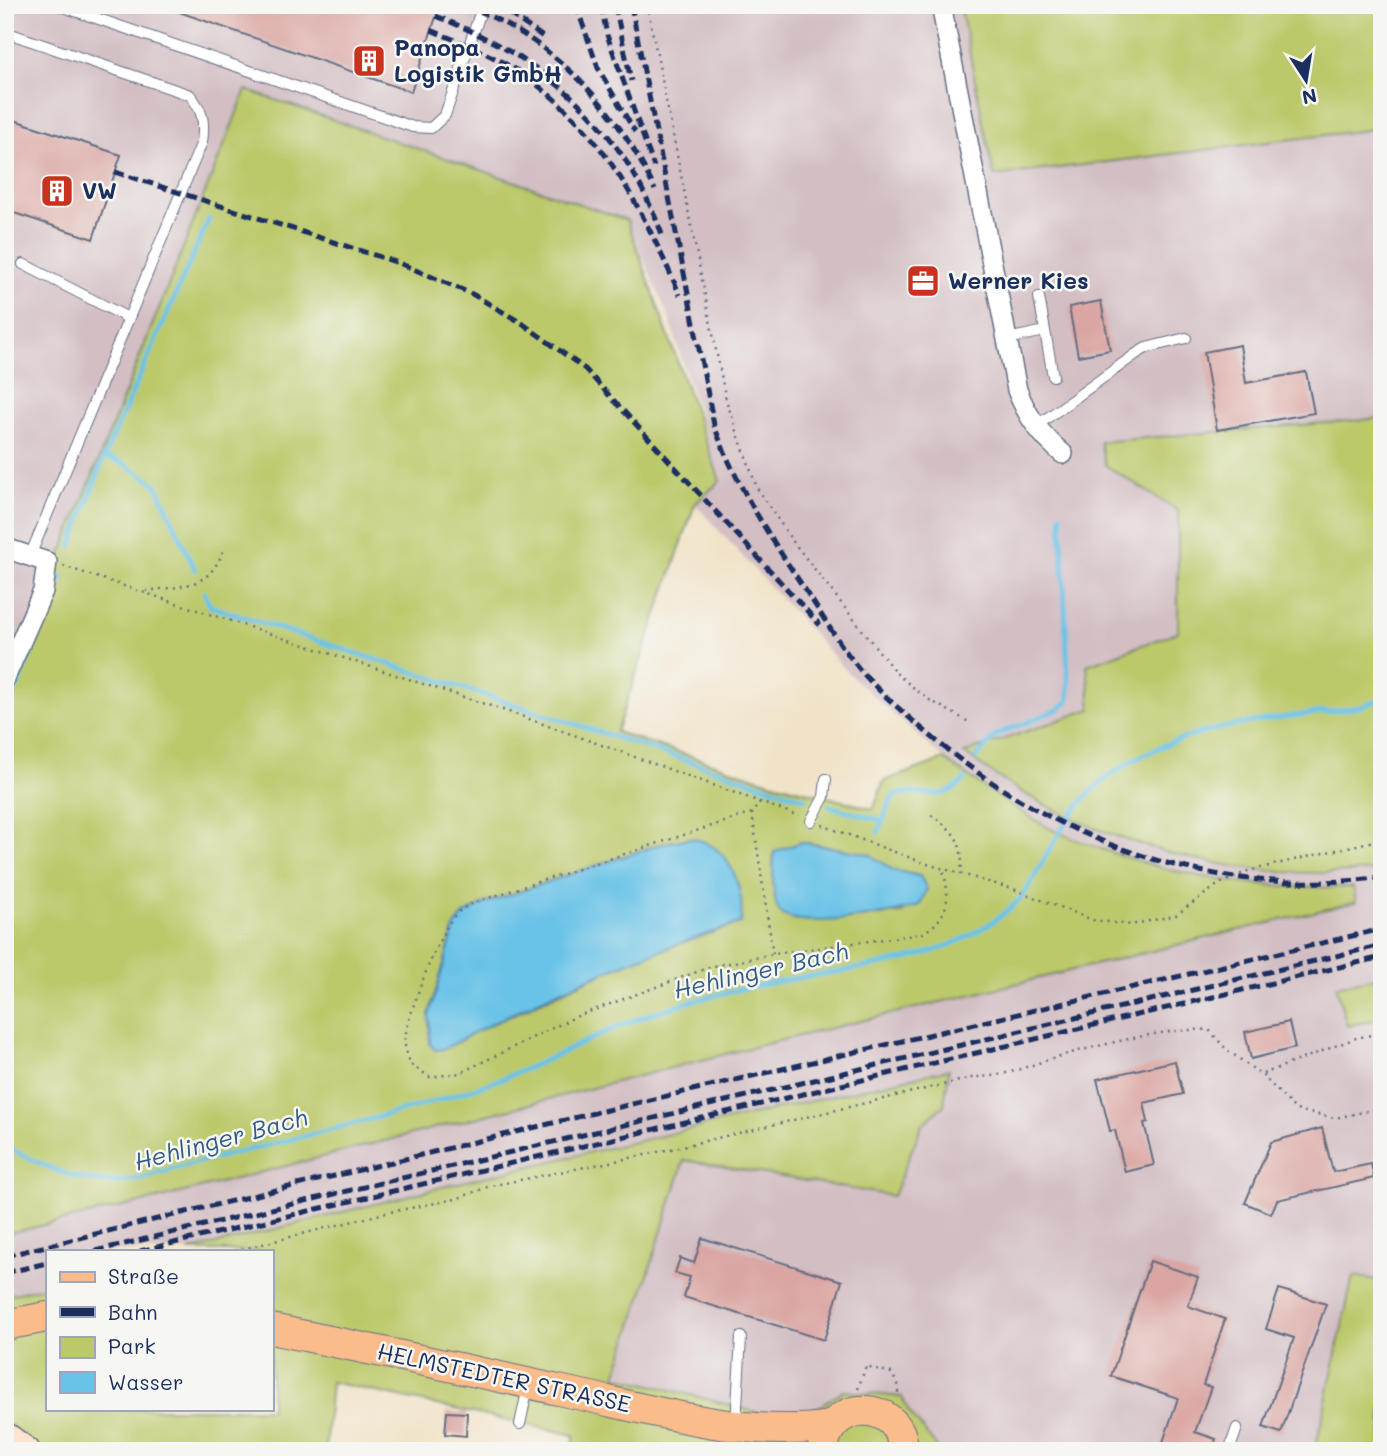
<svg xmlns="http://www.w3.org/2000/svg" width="1387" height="1456" viewBox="0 0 1387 1456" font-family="Mali,sans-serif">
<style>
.industrial{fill:#d2bec3}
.green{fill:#bcc96a;stroke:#6c7c64;stroke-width:2;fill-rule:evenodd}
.water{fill:#69c2e7;stroke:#4278a2;stroke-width:2}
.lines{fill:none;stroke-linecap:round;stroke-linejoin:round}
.stream{stroke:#69c2e7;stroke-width:5}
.building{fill:#daa5a2}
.service-casing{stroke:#666e83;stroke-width:12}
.minor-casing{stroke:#666e83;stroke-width:22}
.secondary-casing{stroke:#666e83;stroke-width:29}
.primary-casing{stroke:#666e83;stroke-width:32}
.path{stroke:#666e83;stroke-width:2.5;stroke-dasharray:2 5;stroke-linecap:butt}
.service{stroke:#fff;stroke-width:10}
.minor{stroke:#fff;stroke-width:19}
.secondary{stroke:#fde4d1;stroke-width:26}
.primary{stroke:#fabc8b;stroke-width:30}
.rail{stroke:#1b2f5e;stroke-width:5;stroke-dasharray:10 5;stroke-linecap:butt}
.labels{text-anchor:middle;stroke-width:5;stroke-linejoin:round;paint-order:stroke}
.poi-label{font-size:23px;font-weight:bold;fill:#1b2f5e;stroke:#f6f6f2;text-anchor:start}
.street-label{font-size:23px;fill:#1b2f5e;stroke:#f6f6f2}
.water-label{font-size:24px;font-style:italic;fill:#325b87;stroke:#f6f6f2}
</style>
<rect width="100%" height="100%" fill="#f6f6f2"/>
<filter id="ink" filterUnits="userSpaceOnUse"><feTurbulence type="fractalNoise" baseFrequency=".0143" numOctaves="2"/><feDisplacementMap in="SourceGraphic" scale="14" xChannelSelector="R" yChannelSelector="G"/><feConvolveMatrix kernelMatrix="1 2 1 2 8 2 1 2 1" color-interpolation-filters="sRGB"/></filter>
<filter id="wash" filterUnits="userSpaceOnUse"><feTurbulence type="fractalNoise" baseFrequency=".00686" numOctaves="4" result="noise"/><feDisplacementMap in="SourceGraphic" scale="28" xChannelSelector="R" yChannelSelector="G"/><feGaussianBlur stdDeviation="1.57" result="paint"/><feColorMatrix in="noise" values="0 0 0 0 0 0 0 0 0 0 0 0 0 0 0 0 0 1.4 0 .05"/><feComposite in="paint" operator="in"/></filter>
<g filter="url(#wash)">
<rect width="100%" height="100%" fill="#f1e3c8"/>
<path class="industrial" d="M 5,5 L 960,5 L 995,176 L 1382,128 L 1382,418 L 1100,442 L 1105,465 L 1178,511 L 1178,632 L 1087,665 L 1091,709 L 999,780 L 1062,814 L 1129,841 L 1210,862 L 1261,870 L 1310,873 L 1382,870 L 1382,976 L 1336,987 L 1347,1026 L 1382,1018 L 1382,1281 L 1353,1276 L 1315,1451 L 940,1451 L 909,1412 L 901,1397 L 843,1391 L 820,1406 L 788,1420 L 616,1376 L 684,1159 L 893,1196 L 922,1125 L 944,1105 L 948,1070 L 466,1181 L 189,1251 L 47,1251 L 47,1286 L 5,1296 L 5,1234 L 153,1200 L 749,1048 L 1255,928 L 1353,887 L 1308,889 L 1256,885 L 1165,870 L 1049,828 L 944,759 L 853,678 L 695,504 L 720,481 L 669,318 L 627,220 L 246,90 L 5,695 Z"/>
<path class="green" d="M 960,5 L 1382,5 L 1382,128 L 994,176 Z
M 246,90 L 627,220 L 720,481 L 695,504 L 616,732 L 770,782 L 873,809 L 884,781 L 944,759 C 978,783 1011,807 1047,827 C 1064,836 1084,842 1102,849 C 1183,879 1267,890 1353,887 L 1356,902 L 749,1048 L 153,1200 L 5,1234 L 5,695 ZM 690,838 C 731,843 732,890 741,923 L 629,961 L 466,1036 L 430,1044 L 429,1015 L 455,926 L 465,914 L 486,903 L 660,844 ZM 801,842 L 869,854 L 893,870 L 920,876 L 903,913 L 811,921 Z
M 1382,418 L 1382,870 C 1235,885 1081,843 964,753 L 1091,709 L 1087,665 L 1178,632 L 1178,511 L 1105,465 L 1100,442 Z
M 1382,976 L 1382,1018 L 1347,1026 L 1336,986 Z
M 949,1069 L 944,1105 L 922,1125 L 893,1196 L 684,1160 L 616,1376 L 788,1420 L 820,1406 L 843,1391 L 902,1397 L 909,1412 L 940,1451 L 573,1451 L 574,1435 L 331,1382 L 325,1451 L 5,1451 L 5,1296 L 47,1286 L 47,1409 L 271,1409 L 271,1251 L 189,1251 L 466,1181 Z
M 1353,1276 L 1382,1281 L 1382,1451 L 1315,1451 Z"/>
<path class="water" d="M 690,838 C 730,843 745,888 741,923 C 638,955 538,997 444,1049 L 435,1050 L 430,1044 L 429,1015 L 455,926 L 465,914 L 486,903 L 660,844 Z
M 801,842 L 869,854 L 893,870 L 920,876 L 927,889 L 920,905 C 901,914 791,932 779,911 C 771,896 773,868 774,852 Z"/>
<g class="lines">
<path class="stream" d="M 104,457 L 121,462 L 156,484 L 195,570
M 71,547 L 104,457 L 209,219
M 204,592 L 210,606 L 806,799
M 5,717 L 62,576
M 976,758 L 996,735 L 1059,709 L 1069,701 L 1061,515
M 829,806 L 883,821
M 878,832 L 893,796 C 920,785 940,808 965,779
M 5,1146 C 60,1174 100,1195 161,1172 C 271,1143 385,1120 493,1082 C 553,1061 608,1026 669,1008 C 708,996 747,987 787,980 C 874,964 957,963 1022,897 C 1044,863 1063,818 1093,790 C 1164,723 1269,721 1360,707 L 1382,699"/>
</g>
<g id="blocks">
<path class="building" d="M 159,5 L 440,5 L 411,92 Z
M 5,117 L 121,155 L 93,239 L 5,210 Z
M 1101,301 L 1110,350 L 1078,356 L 1069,307 Z
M 1240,345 L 1246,383 L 1306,372 L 1314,413 L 1217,430 L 1204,352 Z
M 1289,1022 L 1295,1048 L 1251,1059 L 1245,1032 Z
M 1175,1061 L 1183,1094 L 1144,1103 L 1148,1122 L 1144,1123 L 1154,1165 L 1125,1172 L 1115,1130 L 1110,1131 L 1097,1079 Z
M 1322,1128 L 1333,1172 L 1371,1164 L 1374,1178 L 1277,1200 L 1271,1214 L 1245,1203 L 1271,1142 Z
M 702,1238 L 842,1281 L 824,1340 L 684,1297 L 690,1277 L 675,1273 L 680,1258 L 694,1263 Z
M 1150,1261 L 1198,1277 L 1188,1306 L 1225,1319 L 1203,1385 L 1211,1387 L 1195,1432 L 1216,1439 L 1212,1451 L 1160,1451 L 1178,1398 L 1111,1376 Z
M 1279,1289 L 1326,1304 L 1281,1433 L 1263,1427 L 1294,1338 L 1266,1329 Z
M 447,1412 L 467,1413 L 466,1436 L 445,1434 Z"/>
</g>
</g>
<g filter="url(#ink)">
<use href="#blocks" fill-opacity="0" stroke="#666e83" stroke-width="2"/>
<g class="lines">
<defs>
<path id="service" d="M 58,5 L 413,127 L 431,128 L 445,115 L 483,5
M 5,32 L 190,95 C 203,111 205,122 202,142 L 30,556
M 23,264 L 128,318
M 1039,297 L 1045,331
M 1007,339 L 1045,331 L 1053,376
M 1036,426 L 1136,354 L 1146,348 L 1186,338
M 811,821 L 824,797 L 826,779
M 520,1424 L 528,1387
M 736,1424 L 741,1337
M 1229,1451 L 1237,1428"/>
<path id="minor" d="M 941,5 L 1017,390 C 1028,418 1041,435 1063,454
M 5,548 L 47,562 L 43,591 L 5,678"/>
<path id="secondary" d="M 5,1435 L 27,1451"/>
<path id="primary" d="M 5,1325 L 47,1317
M 271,1329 C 369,1349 466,1369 563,1391 C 649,1409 744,1439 831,1426
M 823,1451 C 827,1396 904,1399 903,1451"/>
</defs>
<use href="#service" class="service-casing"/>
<use href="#minor" class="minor-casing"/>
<use href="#secondary" class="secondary-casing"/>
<use href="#primary" class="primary-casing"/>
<path class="path" d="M 647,5 L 726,400 L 757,488 L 791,539 L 896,673 L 926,698 L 969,722
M 63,566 L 518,715 L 799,816
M 146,591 C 183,585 208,590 223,551
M 760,802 L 752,813 L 485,899 C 474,902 465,906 456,914 C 440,929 407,1016 405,1039 C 404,1048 408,1057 411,1065 L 430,1077 L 460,1073 L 575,1017 L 710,967 L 773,954 L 921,934 C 949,919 951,898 943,870
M 752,813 L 773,954
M 931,815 C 957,832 964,844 961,875
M 822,825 L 927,864 L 1013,889 L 1093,920 L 1131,925 L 1176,915 L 1219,884 L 1248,871 L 1382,839
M 1263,1074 L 1356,1038 L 1382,1033
M 235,1251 L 385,1213 L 456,1199 L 490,1186 L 645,1155 L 976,1077 C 1006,1077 1032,1064 1060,1056 C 1101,1045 1168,1027 1209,1030 L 1227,1050 L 1262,1075 L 1296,1110 L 1335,1118 L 1382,1108
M 858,1389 L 866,1366 L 891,1373 L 898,1384 L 898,1398"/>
<use href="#service" class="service"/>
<use href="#minor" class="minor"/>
<use href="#secondary" class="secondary"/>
<use href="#primary" class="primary"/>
<path class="rail" d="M 464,5 C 551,37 617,107 655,190
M 497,5 L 546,39
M 576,5 L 598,68 L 635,132
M 601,5 L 607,35 L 654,167
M 615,5 L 631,81
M 631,5 L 714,425 C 735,483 766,531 800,582 C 819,610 836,640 857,666 C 877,691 902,711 926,732 C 1052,841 1214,901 1382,877
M 436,16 C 547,60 622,124 663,237
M 431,30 C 462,43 494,55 522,74 C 605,131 640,206 680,295
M 115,172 L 399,263 L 472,294 L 522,323 L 585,369 L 820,625
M 95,1251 L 1382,945
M 140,1251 L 1382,957
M 5,1256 L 594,1113 L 1382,929
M 5,1273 L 47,1263"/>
</g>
</g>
<defs>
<symbol id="building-square" viewBox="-11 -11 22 22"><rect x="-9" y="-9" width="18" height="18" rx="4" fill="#c8321e" stroke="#f6f6f2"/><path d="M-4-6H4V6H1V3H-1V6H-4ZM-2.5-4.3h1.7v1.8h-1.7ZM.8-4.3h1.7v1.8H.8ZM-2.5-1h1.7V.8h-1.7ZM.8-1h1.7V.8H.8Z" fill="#fff"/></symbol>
<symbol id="office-square" viewBox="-11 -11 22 22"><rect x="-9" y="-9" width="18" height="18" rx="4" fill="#c8321e" stroke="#f6f6f2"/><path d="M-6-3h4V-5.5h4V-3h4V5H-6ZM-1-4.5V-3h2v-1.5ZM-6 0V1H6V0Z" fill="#fff"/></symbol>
</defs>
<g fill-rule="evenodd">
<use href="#building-square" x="350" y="42" width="38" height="38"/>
<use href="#building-square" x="38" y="172" width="38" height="38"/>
<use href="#office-square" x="904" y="262" width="38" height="38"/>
</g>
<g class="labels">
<g class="poi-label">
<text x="394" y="56">Panopa<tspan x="394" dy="26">Logistik GmbH</tspan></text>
<text x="82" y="199">VW</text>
<text x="948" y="289">Werner Kies</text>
</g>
<g class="street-label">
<text transform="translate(504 1378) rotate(12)" y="8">HELMSTEDTER STRASSE</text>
</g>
<g class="water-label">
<text transform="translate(761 971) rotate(-13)" y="8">Hehlinger Bach</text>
<text transform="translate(221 1140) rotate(-15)" y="8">Hehlinger Bach</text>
</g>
</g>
<rect width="1387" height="1456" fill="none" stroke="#f6f6f2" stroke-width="28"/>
<rect x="46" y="1250" width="228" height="161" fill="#f6f6f2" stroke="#9ea6b7" stroke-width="2"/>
<rect x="60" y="1272" width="35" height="10" fill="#fabc8b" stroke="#9ea6b7" stroke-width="2"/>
<text x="108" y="1284" font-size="21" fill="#1b2f5e">Straße</text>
<rect x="60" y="1307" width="35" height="10" fill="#1b2f5e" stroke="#9ea6b7" stroke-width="2"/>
<text x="108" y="1320" font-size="21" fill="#1b2f5e">Bahn</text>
<rect x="60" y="1337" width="35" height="21" fill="#bcc96a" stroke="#9ea6b7" stroke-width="2"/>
<text x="108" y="1354" font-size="21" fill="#1b2f5e">Park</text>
<rect x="60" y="1372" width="35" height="21" fill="#69c2e7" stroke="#9ea6b7" stroke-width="2"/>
<text x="108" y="1390" font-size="21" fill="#1b2f5e">Wasser</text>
<g transform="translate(1306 80) rotate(168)" stroke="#f6f6f2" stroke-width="5" paint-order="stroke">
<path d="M0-5L12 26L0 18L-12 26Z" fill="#1b2f5e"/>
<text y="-10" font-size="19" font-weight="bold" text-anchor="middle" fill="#1b2f5e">N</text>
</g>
</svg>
